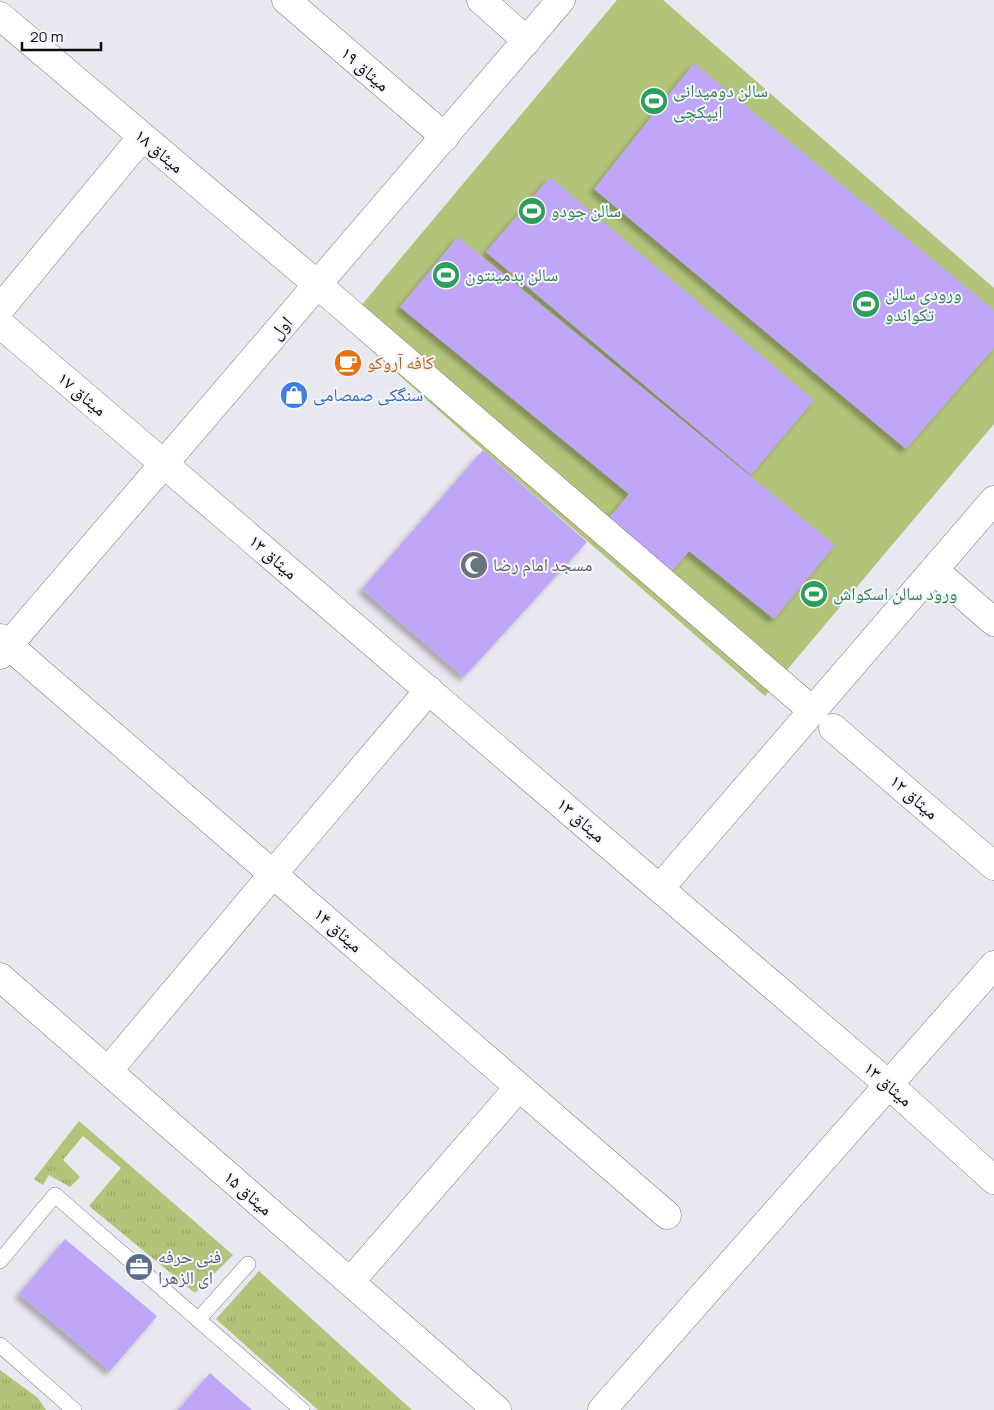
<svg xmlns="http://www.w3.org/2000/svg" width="994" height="1410" viewBox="0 0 994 1410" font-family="Manrope,'Noto Naskh Arabic',sans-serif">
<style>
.grass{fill:url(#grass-tufts)}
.garden{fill:#b1c479}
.building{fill:#bfa6f9;filter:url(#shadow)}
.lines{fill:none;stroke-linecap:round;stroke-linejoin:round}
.service-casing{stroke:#7a7a81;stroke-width:16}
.minor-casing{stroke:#7a7a81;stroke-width:29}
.tertiary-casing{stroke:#7a7a81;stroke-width:29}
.service{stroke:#fff;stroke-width:15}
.minor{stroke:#fff;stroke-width:28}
.tertiary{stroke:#fff;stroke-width:28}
.labels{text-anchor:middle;stroke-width:4;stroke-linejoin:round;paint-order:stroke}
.street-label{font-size:18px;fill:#0b0b0d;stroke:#f6f5fd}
.leisure-label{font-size:18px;fill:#27864d;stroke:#f6f5fd;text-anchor:start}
.food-label{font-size:18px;fill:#c56008;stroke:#f6f5fd;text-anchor:start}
.shop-label{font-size:18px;fill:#366cbe;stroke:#f6f5fd;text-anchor:start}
.worship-label{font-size:18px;fill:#5b616d;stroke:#f6f5fd;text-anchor:start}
.service-label{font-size:18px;fill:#4e5e75;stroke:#f6f5fd;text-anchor:start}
</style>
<defs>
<pattern id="grass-tufts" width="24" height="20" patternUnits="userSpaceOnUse" patternTransform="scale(1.25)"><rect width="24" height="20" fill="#b1c479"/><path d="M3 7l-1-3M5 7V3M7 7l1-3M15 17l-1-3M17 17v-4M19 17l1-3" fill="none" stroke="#97a767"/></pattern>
<filter id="shadow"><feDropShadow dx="-4.5" dy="4.5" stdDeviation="2.5" flood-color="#0004"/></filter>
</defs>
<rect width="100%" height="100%" fill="#e8e8f0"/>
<path class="grass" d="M 79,1121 L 233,1255 L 195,1293 L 89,1206 L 121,1168 L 83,1136 L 63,1160 L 80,1177 L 70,1187 L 49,1175 L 43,1185 L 34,1179 Z
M 259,1271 L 412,1410 L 318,1410 L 216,1319 Z
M 0,1370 L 38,1398 L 46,1410 L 0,1410 Z"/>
<path class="garden" d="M 617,0 L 663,0 L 994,288 L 994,424 L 765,696 L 483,450 L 344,326 Z"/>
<path class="building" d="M 694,63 L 994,310 L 994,348 L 906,449 L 594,189 Z
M 550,177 L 814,400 L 751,475 L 486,252 Z
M 458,237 L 835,545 L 774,619 L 689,551 L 668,576 L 604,524 L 629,494 L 400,307 Z
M 483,450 L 587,542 L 464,677 L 362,589 Z
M 65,1239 L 157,1316 L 110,1371 L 19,1294 Z
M 210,1373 L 252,1410 L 178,1410 Z"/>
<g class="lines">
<defs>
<path id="service" d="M 0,1261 L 55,1195 L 302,1410
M 198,1320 L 248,1264
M 0,1345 L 74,1410"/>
<path id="minor" d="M 286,0 L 445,137
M 481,0 L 527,41
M 0,16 L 318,285 L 813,711
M 0,309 L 142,137
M 0,324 L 164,464
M 934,570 L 994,622
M 0,638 L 667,1215
M 833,728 L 994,866
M 0,977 L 497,1410
M 108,1071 L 273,874 L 429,690
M 350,1282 L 519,1087
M 602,1410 L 994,965"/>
<path id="tertiary" d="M 164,464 L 888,1084 L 994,1180
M 0,655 L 561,0
M 660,888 L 994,500"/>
</defs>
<use href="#service" class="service-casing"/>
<use href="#minor" class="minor-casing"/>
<use href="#tertiary" class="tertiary-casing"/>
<use href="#service" class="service"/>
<use href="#minor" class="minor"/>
<use href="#tertiary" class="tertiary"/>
</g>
<defs>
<symbol id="stadium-disc" viewBox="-11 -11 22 22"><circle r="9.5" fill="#2e9e5b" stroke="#f6f5fd"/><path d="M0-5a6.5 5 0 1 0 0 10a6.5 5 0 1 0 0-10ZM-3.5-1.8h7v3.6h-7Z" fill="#fff"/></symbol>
<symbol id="cafe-disc" viewBox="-11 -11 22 22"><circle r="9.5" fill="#e8710a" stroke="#f6f5fd"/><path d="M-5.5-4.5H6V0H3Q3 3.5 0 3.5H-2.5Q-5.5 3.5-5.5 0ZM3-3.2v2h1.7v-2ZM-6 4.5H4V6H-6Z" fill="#fff"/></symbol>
<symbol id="shop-disc" viewBox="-11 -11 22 22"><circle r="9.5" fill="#3f7fe0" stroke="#f6f5fd"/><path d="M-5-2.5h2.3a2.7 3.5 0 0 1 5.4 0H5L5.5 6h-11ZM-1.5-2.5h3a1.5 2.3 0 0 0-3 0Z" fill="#fff"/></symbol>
<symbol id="mosque-disc" viewBox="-11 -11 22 22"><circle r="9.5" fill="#6b7280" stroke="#f6f5fd"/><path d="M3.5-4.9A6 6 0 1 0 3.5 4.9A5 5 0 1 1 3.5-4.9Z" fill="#fff"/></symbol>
<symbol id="office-disc" viewBox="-11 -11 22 22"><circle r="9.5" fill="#5c6f8a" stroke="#f6f5fd"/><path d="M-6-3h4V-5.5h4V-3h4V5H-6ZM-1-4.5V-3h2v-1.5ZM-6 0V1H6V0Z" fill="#fff"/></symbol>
</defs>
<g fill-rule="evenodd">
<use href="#stadium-disc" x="638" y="85" width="32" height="32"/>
<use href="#stadium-disc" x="516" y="195" width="32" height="32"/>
<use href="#stadium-disc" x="430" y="259" width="32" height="32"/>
<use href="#stadium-disc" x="850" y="288" width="32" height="32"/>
<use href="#cafe-disc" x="332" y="347" width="32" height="32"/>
<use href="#shop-disc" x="278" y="379" width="32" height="32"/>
<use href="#mosque-disc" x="458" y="549" width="32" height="32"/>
<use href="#stadium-disc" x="798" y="578" width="32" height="32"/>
<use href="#office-disc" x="123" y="1251" width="32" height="32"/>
</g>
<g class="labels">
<g class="street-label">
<text transform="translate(365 69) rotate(41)" y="6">میثاق ۱۹</text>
<text transform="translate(159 151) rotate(40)" y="6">میثاق ۱۸</text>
<text transform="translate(281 328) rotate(-49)" y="6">اول</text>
<text transform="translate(82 394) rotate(40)" y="6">میثاق ۱۷</text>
<text transform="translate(273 557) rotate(41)" y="6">میثاق ۱۳</text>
<text transform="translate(914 797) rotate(41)" y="6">میثاق ۱۲</text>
<text transform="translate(581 820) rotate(41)" y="6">میثاق ۱۳</text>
<text transform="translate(338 930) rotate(41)" y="6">میثاق ۱۴</text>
<text transform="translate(888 1084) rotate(41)" y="6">میثاق ۱۳</text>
<text transform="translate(248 1193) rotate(41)" y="6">میثاق ۱۵</text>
</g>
<g class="leisure-label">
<text x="673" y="97">سالن دومیدانی<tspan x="673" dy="21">ایپکچی</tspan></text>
<text x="551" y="217">سالن جودو</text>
<text x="465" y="281">سالن بدمینتون</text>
<text x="885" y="300">ورودی سالن<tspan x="885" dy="21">تکواندو</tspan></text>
<text x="833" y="600">ورود سالن اسکواش</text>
</g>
<g class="food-label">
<text x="367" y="369">کافه آروکو</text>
</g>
<g class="shop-label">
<text x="313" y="401">سنگکی صمصامی</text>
</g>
<g class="worship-label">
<text x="493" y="571">مسجد امام رضا</text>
</g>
<g class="service-label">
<text x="158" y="1263">فنی حرفه<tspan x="158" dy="21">ای الزهرا</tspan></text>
</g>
</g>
<path d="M22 42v8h79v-8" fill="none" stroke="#0b0b0d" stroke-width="2.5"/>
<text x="30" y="42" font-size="15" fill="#0b0b0d" stroke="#f6f5fd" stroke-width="4" paint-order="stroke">20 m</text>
</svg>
